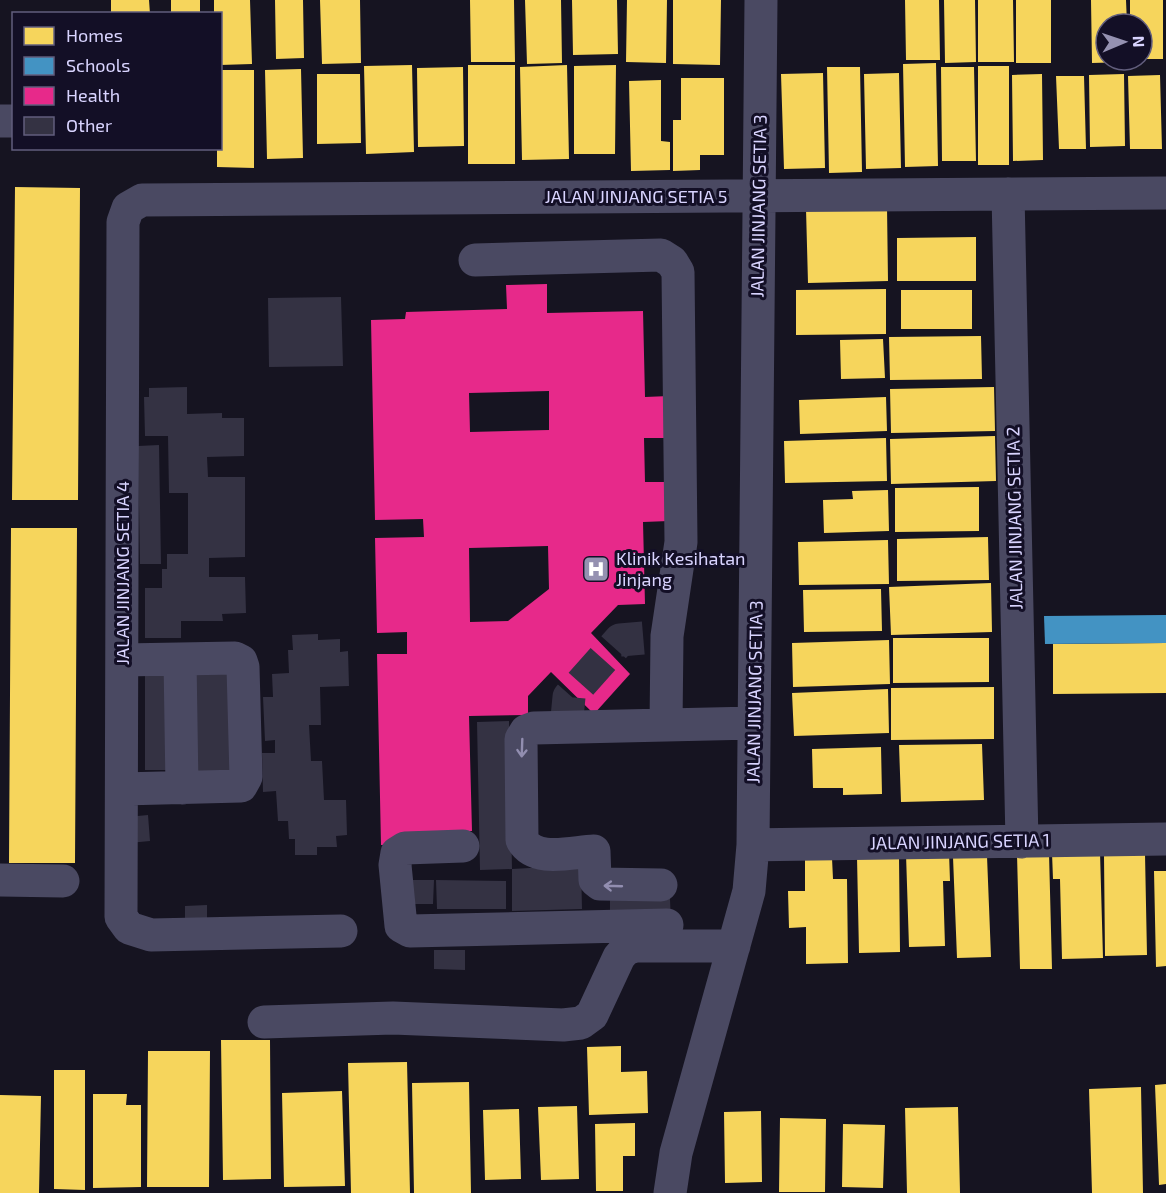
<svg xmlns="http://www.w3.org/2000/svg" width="1166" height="1193" viewBox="0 0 1166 1193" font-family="'Exo 2',sans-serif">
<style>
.homes{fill:#f6d55c}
.schools{fill:#4393c3}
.health{fill:#e7298a;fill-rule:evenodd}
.building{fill:#343243}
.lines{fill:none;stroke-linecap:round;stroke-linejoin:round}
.minor-tunnel{stroke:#333142;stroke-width:33;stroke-dasharray:33 16;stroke-linecap:butt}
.minor{stroke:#4a4962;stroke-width:33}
.oneway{stroke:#928eb0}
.labels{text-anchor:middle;stroke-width:6;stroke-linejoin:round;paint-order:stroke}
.street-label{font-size:18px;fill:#d9d4ff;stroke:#130f26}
.poi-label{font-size:18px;fill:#d9d4ff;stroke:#130f26;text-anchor:start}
</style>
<rect width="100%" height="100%" fill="#161421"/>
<path class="homes" d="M 111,0 L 149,0 L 150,14 L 111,14 Z
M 171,0 L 200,0 L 200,14 L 171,14 Z
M 214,0 L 250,0 L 252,64 L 220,65 L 220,14 L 214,14 Z
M 275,0 L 303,0 L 304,58 L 276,59 Z
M 320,0 L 360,0 L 361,63 L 322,64 Z
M 470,0 L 514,0 L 515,62 L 471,62 Z
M 525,0 L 561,0 L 562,63 L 527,64 Z
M 572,0 L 617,0 L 618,54 L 573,55 Z
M 627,0 L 667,0 L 666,63 L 626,62 Z
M 673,0 L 721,0 L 720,65 L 673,64 Z
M 905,0 L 939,0 L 940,60 L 906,60 Z
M 944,0 L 975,0 L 976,62 L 945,63 Z
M 978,0 L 1013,0 L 1014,62 L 978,62 Z
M 1016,0 L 1051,0 L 1051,63 L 1016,63 Z
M 1091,0 L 1126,0 L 1127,24 L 1106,24 L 1106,60 L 1127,60 L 1127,62 L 1092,63 Z
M 1130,0 L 1163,0 L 1163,59 L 1142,59 L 1142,24 L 1130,24 Z
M 936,63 L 938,166 L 905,167 L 903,64 Z
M 412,65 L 414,152 L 366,154 L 364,66 Z
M 468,65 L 515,65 L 515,164 L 468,164 Z
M 567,65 L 569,159 L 522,160 L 520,67 Z
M 616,65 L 615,154 L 574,154 L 574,66 Z
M 978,66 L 1009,66 L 1009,165 L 978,165 Z
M 463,67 L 464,146 L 418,147 L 417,68 Z
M 827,67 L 860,67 L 862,172 L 829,173 Z
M 941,67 L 974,67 L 976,161 L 942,161 Z
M 301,69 L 303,158 L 267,159 L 265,70 Z
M 220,70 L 254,70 L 254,168 L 217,167 L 217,148 L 220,148 Z
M 823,73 L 825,168 L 784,169 L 781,74 Z
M 899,73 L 901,168 L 866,169 L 864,74 Z
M 317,74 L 360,74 L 361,143 L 317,144 Z
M 1042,74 L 1043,160 L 1013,161 L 1012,75 Z
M 1124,74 L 1125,146 L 1090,147 L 1089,75 Z
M 1160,75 L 1162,149 L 1130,149 L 1128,76 Z
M 1056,76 L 1084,76 L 1086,149 L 1059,149 Z
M 681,78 L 724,78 L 724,155 L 700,155 L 700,170 L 673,171 L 673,120 L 681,120 Z
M 661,80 L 661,141 L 670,142 L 670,170 L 631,171 L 629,81 Z
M 15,187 L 80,188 L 78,500 L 12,500 Z
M 887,206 L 888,281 L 808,283 L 806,209 Z
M 976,237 L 976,281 L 897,281 L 897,238 Z
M 886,289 L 886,334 L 796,335 L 796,290 Z
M 901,290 L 972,290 L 972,329 L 901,329 Z
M 981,336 L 982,379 L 890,380 L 889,337 Z
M 883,339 L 885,378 L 841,379 L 840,340 Z
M 994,387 L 995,431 L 891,433 L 890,389 Z
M 886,397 L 887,431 L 800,434 L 799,400 Z
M 995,436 L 996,481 L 891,484 L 890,439 Z
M 886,438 L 887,481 L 785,483 L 784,441 Z
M 979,487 L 979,531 L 895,532 L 895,488 Z
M 888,490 L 889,531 L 824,533 L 823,500 L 853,499 L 852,491 Z
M 11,528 L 77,528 L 75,863 L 9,863 Z
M 988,537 L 989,580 L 897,581 L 897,539 Z
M 888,540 L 889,584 L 799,585 L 798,542 Z
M 991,583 L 992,632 L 891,635 L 889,587 Z
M 881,589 L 882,631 L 804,632 L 803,590 Z
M 893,638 L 989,638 L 989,682 L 893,683 Z
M 889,640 L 890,684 L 793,687 L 792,643 Z
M 1166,643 L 1166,693 L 1053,694 L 1053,644 Z
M 994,687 L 994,739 L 891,740 L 891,688 Z
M 888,689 L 889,733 L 794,736 L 792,693 Z
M 982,744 L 984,800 L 901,802 L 899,745 Z
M 881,747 L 882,794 L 843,795 L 843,788 L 813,788 L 812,749 Z
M 949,852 L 950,881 L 943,881 L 945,946 L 909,947 L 906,854 Z
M 1100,852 L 1103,958 L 1062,959 L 1060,879 L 1053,879 L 1052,853 Z
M 1049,853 L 1052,969 L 1020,969 L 1017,854 Z
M 1145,854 L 1147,955 L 1105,956 L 1104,855 Z
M 987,856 L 991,957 L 957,958 L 953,857 Z
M 857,857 L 899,857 L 900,952 L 859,953 Z
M 805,858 L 832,858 L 833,879 L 847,879 L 848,963 L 806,964 L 806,927 L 789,928 L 788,891 L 805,891 Z
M 1154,871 L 1166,871 L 1166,966 L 1156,967 Z
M 221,1040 L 270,1040 L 271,1179 L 223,1180 Z
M 621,1046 L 621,1072 L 647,1071 L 648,1113 L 589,1115 L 587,1047 Z
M 148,1051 L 210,1051 L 209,1187 L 147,1187 Z
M 407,1062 L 410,1193 L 351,1193 L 348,1063 Z
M 54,1070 L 85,1070 L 85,1190 L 54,1189 Z
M 469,1082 L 471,1193 L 414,1193 L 412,1083 Z
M 1166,1084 L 1166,1184 L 1159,1185 L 1155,1085 Z
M 1141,1087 L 1143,1193 L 1092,1193 L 1089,1089 Z
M 342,1091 L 345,1186 L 284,1187 L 282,1093 Z
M 93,1094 L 127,1094 L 126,1105 L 141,1105 L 141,1187 L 93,1188 Z
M 0,1095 L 41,1096 L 39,1193 L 0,1193 Z
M 577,1106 L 579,1179 L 541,1180 L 538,1107 Z
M 958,1107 L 960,1193 L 907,1193 L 905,1108 Z
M 519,1109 L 521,1179 L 485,1180 L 483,1110 Z
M 761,1111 L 762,1182 L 725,1183 L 724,1112 Z
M 780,1118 L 826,1119 L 825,1192 L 779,1192 Z
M 635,1123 L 635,1156 L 623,1156 L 623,1191 L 596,1191 L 595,1124 Z
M 843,1124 L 885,1125 L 883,1188 L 842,1187 Z"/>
<path class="schools" d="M 1166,615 L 1166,643 L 1045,644 L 1044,616 Z"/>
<path class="health" d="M 547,284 L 547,313 L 643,311 L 645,397 L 669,396 L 670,438 L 644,438 L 645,482 L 668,482 L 669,521 L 643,522 L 645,604 L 618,605 L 591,633 L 630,674 L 594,714 L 551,672 L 528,696 L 528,715 L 469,716 L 472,831 L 414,832 L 414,844 L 381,845 L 377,654 L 407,654 L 407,632 L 377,633 L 375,538 L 424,537 L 423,519 L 375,520 L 371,320 L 405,319 L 406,312 L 507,309 L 506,285 ZM 549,391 L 549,430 L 470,432 L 469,393 ZM 548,546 L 549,589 L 508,621 L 470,622 L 469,548 Z"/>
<path class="building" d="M 341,297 L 343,366 L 269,367 L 268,298 Z
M 187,387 L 187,414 L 222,413 L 222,418 L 244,418 L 244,456 L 207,457 L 208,477 L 245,477 L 245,557 L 209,558 L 209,577 L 245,577 L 246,613 L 222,614 L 223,621 L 181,621 L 181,638 L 145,638 L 145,588 L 162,588 L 162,569 L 167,569 L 167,554 L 188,554 L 188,493 L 169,493 L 168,436 L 145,436 L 144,397 L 149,397 L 149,388 Z
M 159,445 L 161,564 L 140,564 L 138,446 Z
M 318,634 L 318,640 L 340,639 L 340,652 L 348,651 L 349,686 L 320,687 L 321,725 L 309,725 L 311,761 L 322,761 L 324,800 L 346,800 L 347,835 L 336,836 L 337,847 L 317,847 L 317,855 L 295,855 L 295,839 L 289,839 L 288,821 L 278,821 L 276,791 L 263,792 L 262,753 L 275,753 L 275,740 L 265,741 L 263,697 L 273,697 L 272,674 L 289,673 L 288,650 L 293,650 L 292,635 Z
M 145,671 L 167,671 L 169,770 L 145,770 Z
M 184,672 L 236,673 L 235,773 L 183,772 Z
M 509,721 L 512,869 L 581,865 L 582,909 L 512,911 L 512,869 L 480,870 L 477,722 Z
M 148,815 L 150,841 L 129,843 L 127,817 Z
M 413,880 L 434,880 L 433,904 L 413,904 Z
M 436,880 L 506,881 L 506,909 L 437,909 Z
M 670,899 L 671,923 L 610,924 L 610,900 Z
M 207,905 L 207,931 L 185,931 L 185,906 Z
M 434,950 L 465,950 L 465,970 L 434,969 Z"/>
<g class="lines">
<path class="minor-tunnel" d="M 566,728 L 569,697 L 620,640 L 667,636"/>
<path class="minor" d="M 0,121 L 14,121
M 1008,194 L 1022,842
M 475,260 L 661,255 L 672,262 L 678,272 L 681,542 L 667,636 L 666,725
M 180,659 L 182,788
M 122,789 L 241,786 L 246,777 L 243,667 L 241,661 L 235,658 L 123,660
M 753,845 L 1166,839
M 463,846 L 405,848 L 397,853 L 395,865 L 401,926 L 410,931 L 667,925
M 0,880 L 63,881
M 661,885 L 600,884 L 595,880 L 594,851 C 571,852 535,863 522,840 L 521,739 L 526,731 L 534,728 L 754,723
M 341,931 L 151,935 L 129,928 L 121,917 L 123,222 L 128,208 L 142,200 L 1166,193
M 264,1022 L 393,1018 L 563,1025 L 581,1023 L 592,1015 L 619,957 L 626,949 L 635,946 L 734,946
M 670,1193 L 676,1153 L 749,891 L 753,845 L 761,0"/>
</g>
<defs><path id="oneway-shaft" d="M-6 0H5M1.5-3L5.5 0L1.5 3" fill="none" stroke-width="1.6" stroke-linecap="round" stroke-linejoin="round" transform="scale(1.5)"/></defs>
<g class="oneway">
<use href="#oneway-shaft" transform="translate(522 748) rotate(92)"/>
<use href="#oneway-shaft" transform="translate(613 886) rotate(-178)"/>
</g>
<defs>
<symbol id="hospital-square" viewBox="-11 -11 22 22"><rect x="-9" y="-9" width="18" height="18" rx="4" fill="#9591b1" stroke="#130f26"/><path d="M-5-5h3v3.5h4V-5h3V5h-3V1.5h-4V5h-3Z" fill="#fff"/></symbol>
</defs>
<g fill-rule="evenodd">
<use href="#hospital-square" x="581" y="554" width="30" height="30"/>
</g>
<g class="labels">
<g class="street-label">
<text x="636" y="203">JALAN JINJANG SETIA 5</text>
<text transform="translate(759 206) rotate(-89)" y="6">JALAN JINJANG SETIA 3</text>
<text transform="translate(1015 518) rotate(-91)" y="6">JALAN JINJANG SETIA 2</text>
<text transform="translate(123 573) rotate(-90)" y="6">JALAN JINJANG SETIA 4</text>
<text transform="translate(755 692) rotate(-89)" y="6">JALAN JINJANG SETIA 3</text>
<text transform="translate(960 842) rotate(-1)" y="6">JALAN JINJANG SETIA 1</text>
</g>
<g class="poi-label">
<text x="616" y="565">Klinik Kesihatan<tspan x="616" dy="21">Jinjang</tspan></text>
</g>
</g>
<rect x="12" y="12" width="210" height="138" fill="#130f26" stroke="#625e7d" stroke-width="1.5"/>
<rect x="24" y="27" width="30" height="18" fill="#f6d55c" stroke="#625e7d" stroke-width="1.5"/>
<text x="66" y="42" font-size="18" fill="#d9d4ff">Homes</text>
<rect x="24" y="57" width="30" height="18" fill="#4393c3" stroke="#625e7d" stroke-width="1.5"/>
<text x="66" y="72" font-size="18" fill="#d9d4ff">Schools</text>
<rect x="24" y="87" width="30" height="18" fill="#e7298a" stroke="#625e7d" stroke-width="1.5"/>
<text x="66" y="102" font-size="18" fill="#d9d4ff">Health</text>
<rect x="24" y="117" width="30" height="18" fill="#343243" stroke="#625e7d" stroke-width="1.5"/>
<text x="66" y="132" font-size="18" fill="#d9d4ff">Other</text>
<g transform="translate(1124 42) rotate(88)"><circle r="28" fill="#130f26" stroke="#625e7d" stroke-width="1.5"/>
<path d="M0-4.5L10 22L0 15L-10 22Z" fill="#9591b1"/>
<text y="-9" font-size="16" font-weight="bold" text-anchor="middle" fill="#d9d4ff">N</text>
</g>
</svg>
